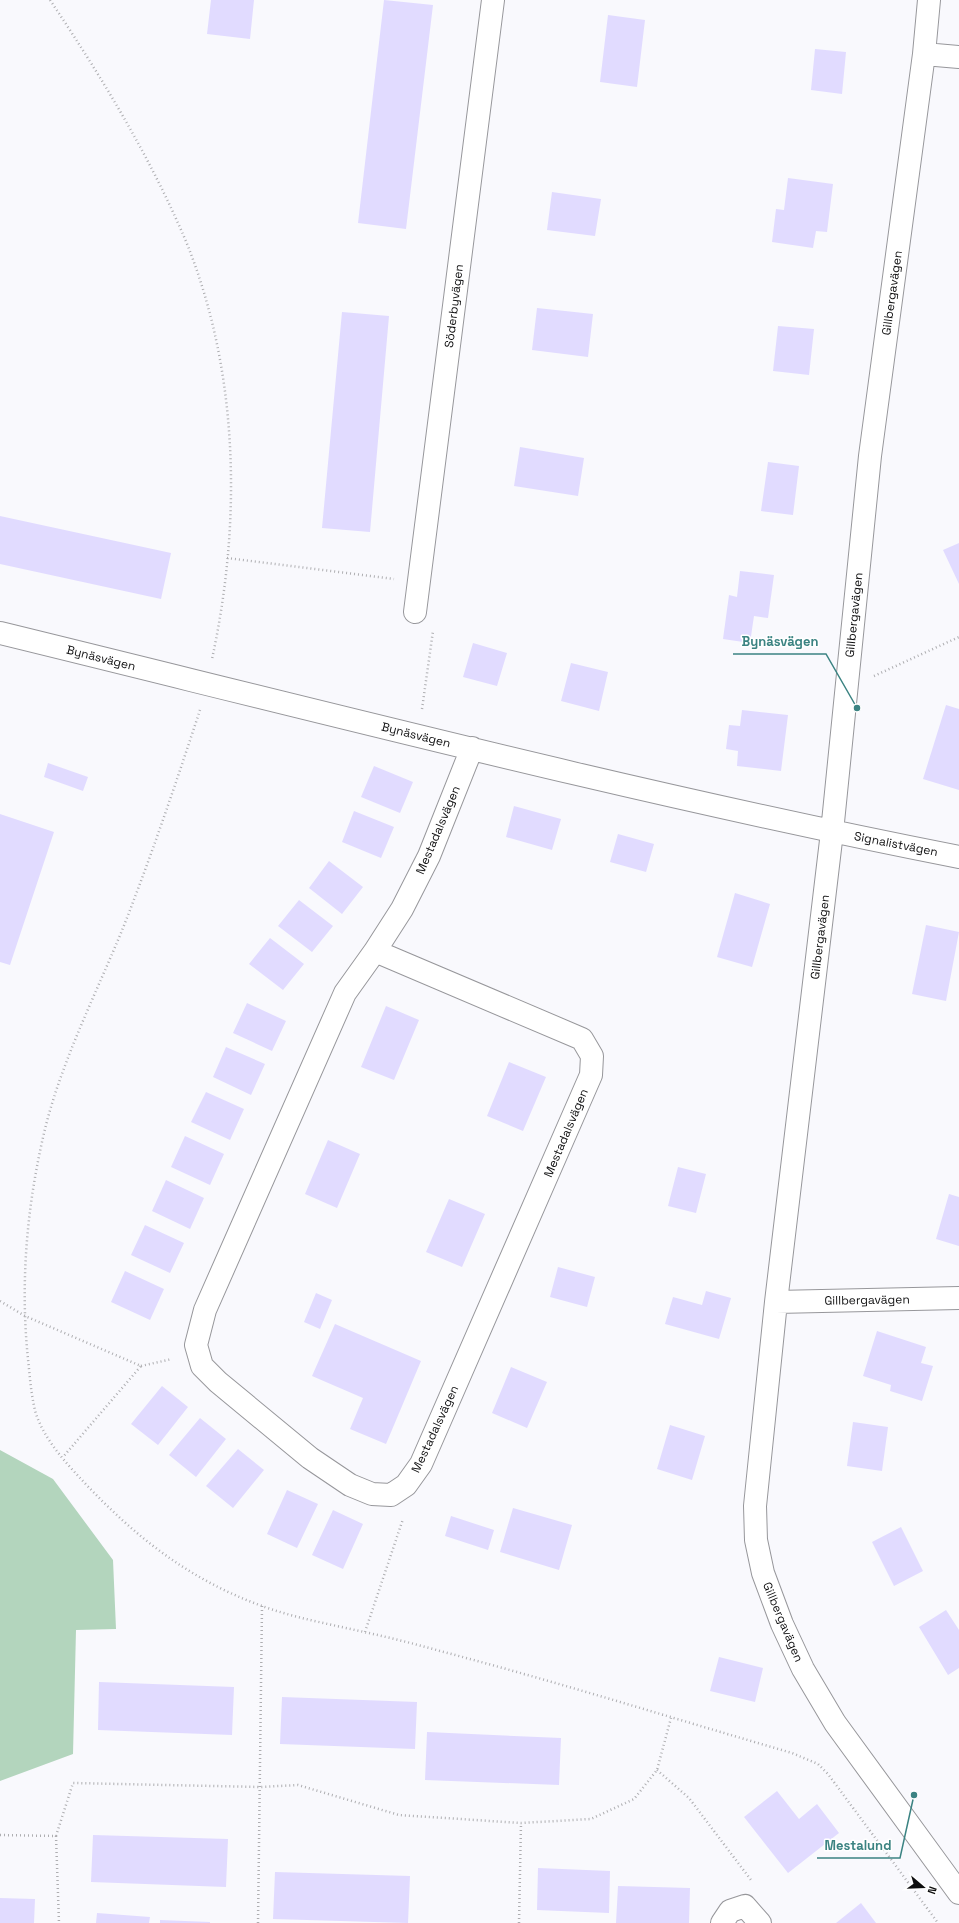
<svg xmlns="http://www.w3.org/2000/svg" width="959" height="1923" viewBox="0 0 959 1923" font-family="'Space Grotesk',sans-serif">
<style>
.green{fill:#b3d5bd}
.building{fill:#e1dbff}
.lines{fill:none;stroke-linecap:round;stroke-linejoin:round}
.minor-casing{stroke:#97979b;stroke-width:24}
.path{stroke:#aeaeb1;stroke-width:2.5;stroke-dasharray:1 3;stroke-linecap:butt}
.minor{stroke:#fff;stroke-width:22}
.labels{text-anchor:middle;stroke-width:3;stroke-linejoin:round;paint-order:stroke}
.street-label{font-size:12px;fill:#0e0e0f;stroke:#fff}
.leader{fill:none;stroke:#3b8382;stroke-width:1.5}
.callout-dot{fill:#3b8382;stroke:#fff;stroke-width:1.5}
.callout-label{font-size:13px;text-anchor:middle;font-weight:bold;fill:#3b8382;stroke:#fff;stroke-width:3;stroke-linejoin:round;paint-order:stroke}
</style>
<rect width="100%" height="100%" fill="#f9f9fd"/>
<path class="green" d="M 0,1450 L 53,1479 L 113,1560 L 116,1629 L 76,1630 L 73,1754 L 0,1781 Z"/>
<path class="building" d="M 211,0 L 254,0 L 250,39 L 207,34 Z
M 384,0 L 433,5 L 406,229 L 358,223 Z
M 608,15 L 645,20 L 637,87 L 600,82 Z
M 815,49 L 846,52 L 842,94 L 811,90 Z
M 788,178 L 833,184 L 827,232 L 816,231 L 813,248 L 772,242 L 776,209 L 784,210 Z
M 552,192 L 601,199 L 595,236 L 547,230 Z
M 537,308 L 593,314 L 588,357 L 532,350 Z
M 342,312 L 389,316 L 370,532 L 322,528 Z
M 778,326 L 814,329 L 809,375 L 773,371 Z
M 520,447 L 584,458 L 578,496 L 514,486 Z
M 768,462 L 799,466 L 793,515 L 761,511 Z
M 0,516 L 171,553 L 161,599 L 0,564 Z
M 959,543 L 959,584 L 943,550 Z
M 740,571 L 774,575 L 768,618 L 754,616 L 750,643 L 723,639 L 729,595 L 737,597 Z
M 473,643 L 507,653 L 497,686 L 463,677 Z
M 571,663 L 608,672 L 599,711 L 561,701 Z
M 946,705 L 959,709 L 959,790 L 923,779 Z
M 742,710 L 788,715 L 781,771 L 737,766 L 738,751 L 726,749 L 729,725 L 740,726 Z
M 48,763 L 88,777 L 83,791 L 44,777 Z
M 374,766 L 413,782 L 400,813 L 361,797 Z
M 514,806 L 561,819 L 552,850 L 506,837 Z
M 354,811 L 394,827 L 381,858 L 342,842 Z
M 0,814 L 54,832 L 10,965 L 0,962 Z
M 618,834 L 654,844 L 646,872 L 610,862 Z
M 329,861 L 363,887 L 342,914 L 309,888 Z
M 735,893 L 770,904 L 752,967 L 717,957 Z
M 299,900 L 333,926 L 312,952 L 278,926 Z
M 926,925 L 959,932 L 946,1001 L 912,994 Z
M 270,938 L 304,964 L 283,990 L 249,964 Z
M 247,1003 L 286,1021 L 272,1051 L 233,1033 Z
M 386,1006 L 419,1020 L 394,1080 L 361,1067 Z
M 226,1047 L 265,1064 L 251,1095 L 213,1077 Z
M 509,1062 L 546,1077 L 523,1131 L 487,1116 Z
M 206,1092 L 244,1109 L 230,1140 L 191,1122 Z
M 185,1136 L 224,1154 L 210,1185 L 171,1167 Z
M 328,1140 L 360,1154 L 337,1208 L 305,1194 Z
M 678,1167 L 706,1174 L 696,1213 L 668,1206 Z
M 166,1180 L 204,1198 L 190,1229 L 152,1211 Z
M 949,1194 L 959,1197 L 959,1246 L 936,1239 Z
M 449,1199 L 485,1214 L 462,1267 L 426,1252 Z
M 145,1225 L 184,1243 L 170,1273 L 131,1255 Z
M 558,1267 L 595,1277 L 587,1307 L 550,1297 Z
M 125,1271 L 164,1289 L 150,1320 L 111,1302 Z
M 706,1291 L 731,1298 L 719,1339 L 665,1324 L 673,1297 L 702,1305 Z
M 316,1293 L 332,1300 L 320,1329 L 304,1322 Z
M 335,1324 L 421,1361 L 386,1444 L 350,1429 L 363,1398 L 312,1376 Z
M 877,1331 L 926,1347 L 921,1363 L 933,1366 L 922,1401 L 890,1391 L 891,1385 L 863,1376 Z
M 511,1367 L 547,1382 L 527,1428 L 492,1413 Z
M 162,1386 L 188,1407 L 158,1445 L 131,1424 Z
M 200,1418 L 226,1439 L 196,1477 L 169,1455 Z
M 853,1422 L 888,1427 L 882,1471 L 847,1466 Z
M 670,1425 L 705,1436 L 692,1480 L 657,1469 Z
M 238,1449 L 264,1470 L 233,1508 L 206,1486 Z
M 287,1490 L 318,1504 L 297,1548 L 267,1534 Z
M 513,1508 L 572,1525 L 559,1570 L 500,1552 Z
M 333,1510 L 363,1524 L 343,1569 L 312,1555 Z
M 451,1516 L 494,1530 L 488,1550 L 445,1536 Z
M 901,1527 L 923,1571 L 894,1586 L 872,1542 Z
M 946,1610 L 959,1630 L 959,1668 L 948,1675 L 919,1627 Z
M 719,1657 L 763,1668 L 755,1702 L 710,1691 Z
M 99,1682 L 234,1687 L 232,1735 L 98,1730 Z
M 282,1697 L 417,1702 L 415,1749 L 280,1744 Z
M 427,1732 L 561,1738 L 559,1785 L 425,1780 Z
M 777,1791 L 799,1819 L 817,1804 L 839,1833 L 788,1873 L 744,1817 Z
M 93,1835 L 228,1839 L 226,1887 L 91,1882 Z
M 538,1868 L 610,1871 L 609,1913 L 537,1910 Z
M 275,1872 L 410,1876 L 408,1923 L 273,1919 Z
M 618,1886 L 690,1888 L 689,1923 L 616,1923 Z
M 0,1898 L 35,1899 L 34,1923 L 0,1923 Z
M 861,1903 L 876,1923 L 836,1923 Z
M 97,1913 L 150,1917 L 149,1923 L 96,1923 Z
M 160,1920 L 210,1922 L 210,1923 L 160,1923 Z"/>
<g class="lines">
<defs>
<path id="minor" d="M 929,0 L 924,54 L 870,456 L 832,832 L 776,1302 L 755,1506 L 756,1540 L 763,1573 L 782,1624 L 803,1669 L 835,1723 L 959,1893
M 924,54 L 959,57
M 415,612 L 493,0
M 0,633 C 319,711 637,794 959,857
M 375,951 L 345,993 L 205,1310 L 196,1345 L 202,1366 L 218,1382 L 310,1458 L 350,1485 L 372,1494 L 391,1495 L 406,1485 L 421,1464 L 591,1075 L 592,1056 L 582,1039 L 375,951 L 402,909 L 429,856 L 472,748
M 776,1302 L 959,1298
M 722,1923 L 730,1911 L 745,1906 L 760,1923"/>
</defs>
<use href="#minor" class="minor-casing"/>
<path class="path" d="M 50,0 C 101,76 149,155 185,239 C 239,370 242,521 212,659
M 227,558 L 394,579
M 874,676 L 959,637
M 422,709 L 433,631
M 200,710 C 176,783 151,857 123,928 C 96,994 62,1060 45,1129 C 27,1204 20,1282 28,1359 C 30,1377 31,1396 36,1414 C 44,1438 64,1461 81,1479 C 134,1536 188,1579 262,1606 C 292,1617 324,1623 355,1630 C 383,1636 412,1643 440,1651 C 558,1682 675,1719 792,1753 L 818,1764 L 828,1774 L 938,1923
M 0,1301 L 25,1316 L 141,1366 L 63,1457
M 141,1366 L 172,1359
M 365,1632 L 403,1519
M 657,1770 L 689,1798 L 751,1880
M 0,1835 L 56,1836 L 59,1923
M 56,1836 L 73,1783 L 260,1787 L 298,1785 L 399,1815 L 521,1823 L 591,1819 L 634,1799 L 657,1770 L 671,1718
M 258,1923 L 262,1606
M 519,1923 L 521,1823"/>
<use href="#minor" class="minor"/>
</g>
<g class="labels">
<g class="street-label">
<text transform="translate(892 293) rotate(-82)" y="4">Gillbergavägen</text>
<text transform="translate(454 306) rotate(-83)" y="4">Söderbyvägen</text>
<text transform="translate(854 615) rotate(-84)" y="4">Gillbergavägen</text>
<text transform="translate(101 658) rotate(14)" y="4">Bynäsvägen</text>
<text transform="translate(416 735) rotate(14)" y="4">Bynäsvägen</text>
<text transform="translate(438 830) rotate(-67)" y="4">Mestadalsvägen</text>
<text transform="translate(896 844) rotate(11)" y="4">Signalistvägen</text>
<text transform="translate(820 937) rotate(-83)" y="4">Gillbergavägen</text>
<text transform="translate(566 1133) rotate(-67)" y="4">Mestadalsvägen</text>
<text transform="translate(867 1300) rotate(-1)" y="4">Gillbergavägen</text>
<text transform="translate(435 1429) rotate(-65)" y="4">Mestadalsvägen</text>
<text transform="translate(783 1622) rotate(67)" y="4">Gillbergavägen</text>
</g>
</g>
<path class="leader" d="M857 708L826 654H733M914 1795L900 1858H817"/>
<g class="callout-dot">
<circle cx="857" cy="708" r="4"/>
<circle cx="914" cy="1795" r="4"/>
</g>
<g class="callout-label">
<text x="780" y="646">Bynäsvägen</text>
<text x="858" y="1850">Mestalund</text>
</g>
<g transform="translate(923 1887) rotate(109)" stroke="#ffffff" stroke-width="3" paint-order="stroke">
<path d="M0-3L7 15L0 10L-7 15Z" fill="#0e0e0f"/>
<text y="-6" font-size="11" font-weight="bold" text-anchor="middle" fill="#0e0e0f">N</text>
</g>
</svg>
